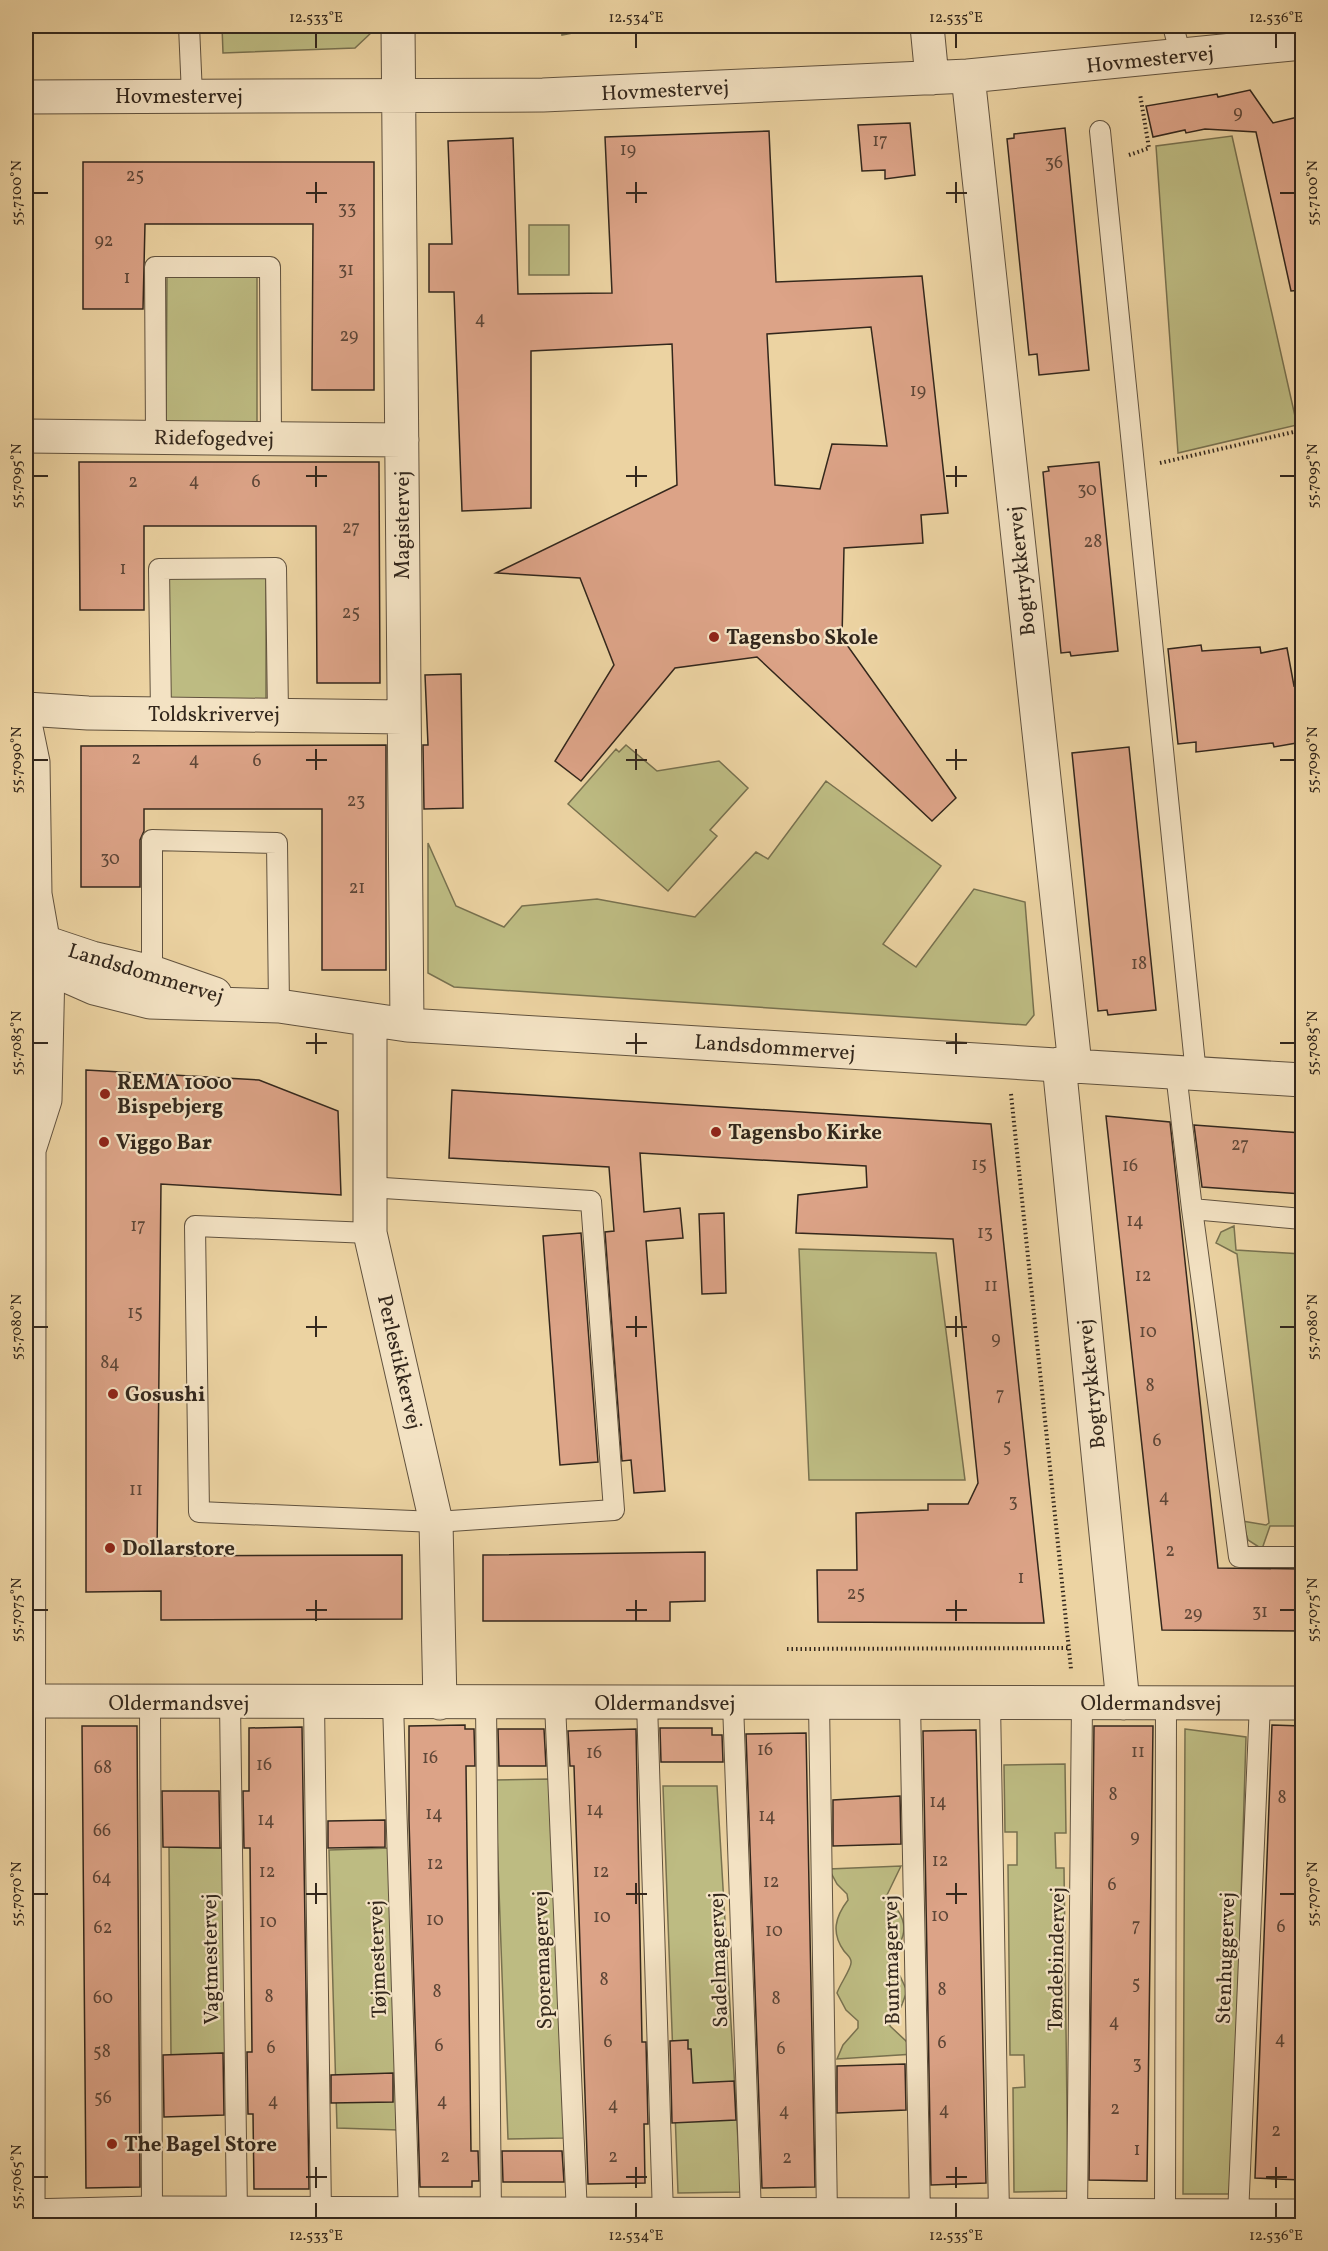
<svg xmlns="http://www.w3.org/2000/svg" width="1328" height="2251" viewBox="0 0 1328 2251" font-family="Vollkorn,serif">
<style>
.green{fill:#bdbb82;stroke:#78714f;stroke-width:1.5}
.building{fill:#dca387;stroke:#33271c;stroke-width:1.5;fill-rule:evenodd}
.lines{fill:none;stroke-linecap:round;stroke-linejoin:round}
.service-casing{stroke:#61523e;stroke-width:22}
.minor-casing{stroke:#61523e;stroke-width:35}
.tertiary-casing{stroke:#61523e;stroke-width:35}
.path{stroke:#33271c;stroke-width:4;stroke-dasharray:1.5 3;stroke-linecap:butt}
.service{stroke:#f3e2c3;stroke-width:20}
.minor{stroke:#f3e2c3;stroke-width:33}
.tertiary{stroke:#f3e2c3;stroke-width:33}
.ticks{fill:none;stroke:#33271c;stroke-width:2}
.poi-dot{fill:#8f2418;stroke:#f3e2c3;stroke-width:2}
.labels{text-anchor:middle;stroke-width:4.5;stroke-linejoin:round;paint-order:stroke}
.number-label{font-size:18px;fill:#5d4637}
.street-label{font-size:21px;fill:#33271c;stroke:#f3e2c3}
.poi-label{font-size:21px;font-weight:bold;fill:#33271c;stroke:#f3e2c3;text-anchor:start}
.neatline{fill:none;stroke:#33271c;stroke-width:2}
.ticks-label{font-size:15px;text-anchor:middle;fill:#33271c}
</style>
<rect width="100%" height="100%" fill="#ecd3a2"/>
<filter id="stains"><feTurbulence type="fractalNoise" baseFrequency=".00333" numOctaves="4"/><feColorMatrix values="0 0 0 0 .2 0 0 0 0 .09 0 0 0 0 .02 0 0 0 .5 -.17"/></filter>
<radialGradient id="worn" r=".72"><stop offset=".6" stop-color="#630" stop-opacity="0"/><stop offset="1" stop-color="#630" stop-opacity=".3"/></radialGradient>
<path class="green" d="M 222,26 L 372,26 L 372,32 L 355,48 L 223,53 Z
M 561,26 L 608,26 L 562,35 Z
M 718,26 L 799,26 L 800,32 Z
M 1232,136 L 1297,425 L 1178,453 L 1156,146 Z
M 529,225 L 569,225 L 569,275 L 529,275 Z
M 257,272 L 257,424 L 166,424 L 167,273 Z
M 266,575 L 266,700 L 169,700 L 167,576 Z
M 626,745 L 657,771 L 719,761 L 748,788 L 710,830 L 717,836 L 668,891 L 568,804 L 616,749 L 619,752 Z
M 826,781 L 941,866 L 883,944 L 916,967 L 974,889 L 1025,902 L 1034,1015 L 1026,1025 L 454,987 L 428,973 L 428,843 L 456,906 L 504,927 L 522,906 L 597,899 L 695,917 L 756,852 L 768,859 Z
M 1234,1226 L 1236,1250 L 1302,1254 L 1302,1526 L 1270,1526 L 1262,1549 L 1248,1540 L 1242,1521 L 1266,1525 L 1269,1523 L 1237,1254 L 1216,1243 L 1221,1232 Z
M 799,1249 L 936,1253 L 965,1480 L 809,1480 Z
M 1185,1729 L 1246,1737 L 1232,2194 L 1183,2194 Z
M 1065,1764 L 1066,1833 L 1055,1833 L 1056,1868 L 1064,1868 L 1068,2191 L 1014,2192 L 1013,2088 L 1025,2087 L 1024,2055 L 1010,2055 L 1008,1865 L 1017,1865 L 1017,1832 L 1005,1832 L 1004,1765 Z
M 549,1779 L 564,2138 L 508,2139 L 495,1780 Z
M 663,1786 L 717,1786 L 741,2192 L 678,2193 Z
M 169,1847 L 224,1848 L 228,2053 L 171,2055 Z
M 391,1848 L 399,2130 L 337,2128 L 329,1850 Z
M 901,1866 L 886,1897 C 909,1918 910,1936 888,1959 L 889,1966 L 900,1976 L 907,1991 L 901,2007 L 890,2018 L 890,2026 L 906,2041 L 914,2054 L 837,2059 L 843,2045 L 858,2028 L 858,2021 L 846,2010 L 837,1993 C 840,1984 851,1969 851,1963 C 852,1958 847,1955 844,1951 C 831,1933 835,1917 848,1900 L 847,1894 L 837,1884 L 829,1869 Z"/>
<path class="building" d="M 1250,90 L 1273,123 L 1302,116 L 1302,290 L 1291,291 L 1256,132 L 1205,129 L 1186,133 L 1185,130 L 1153,137 L 1146,106 L 1217,94 L 1218,97 Z
M 910,123 L 915,175 L 885,179 L 885,170 L 862,171 L 858,125 Z
M 1065,128 L 1089,370 L 1039,375 L 1037,354 L 1029,355 L 1007,139 L 1014,138 L 1014,134 Z
M 769,131 L 776,282 L 922,276 L 948,513 L 921,515 L 923,543 L 844,548 L 842,638 L 956,798 L 932,821 L 757,657 L 675,668 L 581,781 L 555,761 L 614,665 L 580,578 L 496,573 L 677,485 L 672,344 L 531,351 L 531,508 L 462,511 L 454,292 L 429,292 L 429,244 L 452,244 L 448,141 L 513,138 L 518,294 L 612,293 L 605,137 ZM 871,327 L 887,446 L 832,444 L 820,489 L 775,485 L 767,334 Z
M 83,162 L 374,162 L 374,390 L 312,390 L 313,224 L 145,224 L 143,309 L 83,309 Z
M 79,462 L 379,462 L 380,683 L 317,683 L 316,526 L 144,526 L 144,610 L 80,610 Z
M 1099,462 L 1118,651 L 1071,656 L 1070,652 L 1061,653 L 1043,472 L 1049,471 L 1048,467 Z
M 1201,645 L 1202,651 L 1260,647 L 1261,653 L 1287,648 L 1294,686 L 1302,684 L 1302,742 L 1274,747 L 1273,743 L 1196,752 L 1196,742 L 1178,744 L 1168,649 Z
M 461,674 L 463,808 L 424,809 L 423,745 L 428,745 L 425,675 Z
M 386,745 L 386,970 L 322,970 L 322,809 L 144,809 L 144,831 L 140,840 L 140,887 L 81,887 L 81,746 Z
M 1129,747 L 1156,1010 L 1108,1015 L 1107,1010 L 1098,1011 L 1072,753 Z
M 86,1070 L 259,1080 L 338,1111 L 341,1195 L 161,1184 L 157,1556 L 402,1555 L 402,1619 L 161,1620 L 161,1591 L 86,1592 Z
M 452,1090 L 991,1124 L 1044,1623 L 818,1622 L 817,1570 L 857,1570 L 856,1513 L 928,1510 L 928,1504 L 968,1504 L 978,1483 L 953,1239 L 796,1233 L 798,1195 L 867,1187 L 866,1166 L 640,1153 L 644,1212 L 680,1208 L 683,1238 L 646,1241 L 665,1491 L 634,1493 L 631,1460 L 622,1461 L 605,1232 L 614,1231 L 609,1167 L 449,1158 Z
M 1106,1116 L 1170,1122 L 1218,1568 L 1302,1569 L 1302,1631 L 1162,1630 Z
M 1194,1125 L 1302,1133 L 1302,1194 L 1202,1187 Z
M 724,1213 L 726,1293 L 702,1294 L 699,1214 Z
M 581,1233 L 598,1462 L 560,1465 L 543,1236 Z
M 705,1552 L 705,1601 L 670,1602 L 670,1621 L 483,1621 L 483,1555 Z
M 465,1725 L 465,1729 L 474,1729 L 475,1766 L 466,1766 L 471,2151 L 478,2151 L 479,2181 L 472,2181 L 472,2187 L 420,2187 L 409,1820 L 409,1726 Z
M 1272,1725 L 1302,1726 L 1302,2180 L 1255,2178 Z
M 82,1726 L 137,1726 L 140,2187 L 86,2188 Z
M 1094,1726 L 1153,1726 L 1147,2181 L 1089,2180 Z
M 302,1727 L 309,2189 L 254,2189 L 253,2114 L 248,2114 L 247,2052 L 252,2052 L 250,1848 L 244,1848 L 243,1791 L 249,1791 L 249,1728 Z
M 660,1728 L 712,1728 L 712,1735 L 722,1735 L 723,1762 L 661,1762 Z
M 498,1729 L 544,1729 L 546,1766 L 499,1766 Z
M 636,1729 L 642,2042 L 646,2042 L 648,2124 L 644,2124 L 645,2183 L 588,2184 L 574,1766 L 570,1766 L 568,1731 Z
M 976,1730 L 986,2183 L 931,2185 L 923,1731 Z
M 806,1733 L 815,2187 L 762,2188 L 746,1734 Z
M 162,1791 L 219,1791 L 220,1848 L 163,1847 Z
M 900,1796 L 901,1844 L 833,1846 L 833,1800 Z
M 385,1820 L 385,1847 L 328,1848 L 328,1821 Z
M 688,2040 L 688,2049 L 691,2049 L 693,2083 L 734,2081 L 736,2120 L 672,2123 L 670,2041 Z
M 223,2053 L 224,2115 L 164,2117 L 163,2055 Z
M 905,2064 L 906,2110 L 837,2113 L 837,2066 Z
M 393,2073 L 393,2102 L 331,2103 L 331,2075 Z
M 502,2151 L 562,2151 L 564,2182 L 503,2182 Z"/>
<g class="lines">
<defs>
<path id="service" d="M 189,26 L 192,95
M 1173,26 L 1181,56
M 1100,131 L 1196,1074
M 156,437 L 155,267 L 270,267 L 271,439
M 161,713 L 159,569 L 276,568 L 278,714
M 152,972 L 152,840 L 277,843 L 279,1006
M 1176,1073 L 1192,1209 L 1239,1557 L 1302,1557
M 368,1187 L 591,1201 L 614,1510 L 436,1522 L 199,1512 L 195,1226 L 370,1233
M 1192,1209 L 1302,1219
M 150,1703 L 152,2213
M 230,1703 L 237,2214
M 314,1703 L 321,2214
M 393,1703 L 409,2214
M 486,1703 L 491,2215
M 555,1703 L 577,2215
M 647,1703 L 663,2215
M 733,1703 L 751,2215
M 819,1703 L 827,2215
M 910,1703 L 920,2215
M 990,1703 L 999,2215
M 1077,2216 L 1082,1703
M 1165,2216 L 1166,1703
M 1238,2216 L 1260,1703"/>
<path id="minor" d="M 398,26 L 407,1025
M 927,26 L 932,78
M 968,76 L 1075,1065
M 26,97 L 543,95 L 968,76 L 1302,43
M 26,436 L 402,440
M 26,709 L 88,713 L 403,717
M 26,936 L 92,958 L 152,972 L 215,994
M 26,958 L 94,988 L 150,1002 L 279,1006 L 407,1025 L 1302,1080
M 370,1020 L 370,1233 L 436,1522 L 440,1703
M 1059,1064 L 1123,1703
M 26,1701 L 1302,1703
M 26,2216 L 152,2213 L 1302,2216"/>
<path id="tertiary" d="M 26,728 L 33,762 L 35,894 L 48,968 L 45,1100 L 29,1150
M 26,1134 L 29,1150 L 29,1266 L 28,2226"/>
</defs>
<use href="#service" class="service-casing"/>
<use href="#minor" class="minor-casing"/>
<use href="#tertiary" class="tertiary-casing"/>
<path class="path" d="M 1129,155 L 1149,148 L 1140,94
M 1160,463 L 1302,430
M 1011,1094 L 1071,1669
M 787,1649 L 1068,1648"/>
<use href="#service" class="service"/>
<use href="#minor" class="minor"/>
<use href="#tertiary" class="tertiary"/>
</g>
<path class="ticks" d="M 316,33 L 316,48M 636,33 L 636,48M 956,33 L 956,48M 1276,33 L 1276,48M 316,182 L 316,203M 636,182 L 636,203M 956,182 L 956,203M 33,193 L 48,193M 306,193 L 327,193M 626,193 L 647,193M 946,193 L 967,193M 1280,193 L 1295,193M 316,466 L 316,487M 636,466 L 636,487M 956,466 L 956,487M 33,476 L 48,476M 306,476 L 327,476M 626,476 L 647,476M 946,476 L 967,476M 1280,476 L 1295,476M 316,749 L 316,770M 636,749 L 636,770M 956,749 L 956,770M 33,760 L 48,760M 306,760 L 327,760M 626,760 L 647,760M 946,760 L 967,760M 1280,760 L 1295,760M 316,1033 L 316,1054M 636,1033 L 636,1054M 956,1033 L 956,1054M 33,1043 L 48,1043M 306,1043 L 327,1043M 626,1043 L 647,1043M 946,1043 L 967,1043M 1280,1043 L 1295,1043M 316,1316 L 316,1337M 636,1316 L 636,1337M 956,1316 L 956,1337M 33,1327 L 48,1327M 306,1327 L 327,1327M 626,1327 L 647,1327M 946,1327 L 967,1327M 1280,1327 L 1295,1327M 316,1600 L 316,1621M 636,1600 L 636,1621M 956,1600 L 956,1621M 33,1610 L 48,1610M 306,1610 L 327,1610M 626,1610 L 647,1610M 946,1610 L 967,1610M 1280,1610 L 1295,1610M 316,1883 L 316,1904M 636,1883 L 636,1904M 956,1883 L 956,1904M 33,1894 L 48,1894M 306,1894 L 327,1894M 626,1894 L 647,1894M 946,1894 L 967,1894M 1280,1894 L 1295,1894M 316,2167 L 316,2188M 636,2167 L 636,2188M 956,2167 L 956,2188M 1276,2167 L 1276,2188M 33,2177 L 48,2177M 306,2177 L 327,2177M 626,2177 L 647,2177M 946,2177 L 967,2177M 1266,2177 L 1287,2177M 316,2203 L 316,2218M 636,2203 L 636,2218M 956,2203 L 956,2218M 1276,2203 L 1276,2218"/>
<g class="poi-dot">
<circle cx="714" cy="637" r="6"/>
<circle cx="105" cy="1094" r="6"/>
<circle cx="716" cy="1132" r="6"/>
<circle cx="104" cy="1142" r="6"/>
<circle cx="113" cy="1394" r="6"/>
<circle cx="110" cy="1548" r="6"/>
<circle cx="112" cy="2144" r="6"/>
</g>
<g class="labels">
<g class="number-label">
<text x="1238" y="118">9</text>
<text x="880" y="146">17</text>
<text x="628" y="155">19</text>
<text x="1054" y="168">36</text>
<text x="135" y="181">25</text>
<text x="347" y="214">33</text>
<text x="104" y="246">92</text>
<text x="346" y="275">31</text>
<text x="127" y="283">1</text>
<text x="480" y="324">4</text>
<text x="349" y="341">29</text>
<text x="918" y="396">19</text>
<text x="194" y="486">4</text>
<text x="133" y="487">2</text>
<text x="256" y="487">6</text>
<text x="1087" y="495">30</text>
<text x="351" y="533">27</text>
<text x="1093" y="547">28</text>
<text x="123" y="574">1</text>
<text x="351" y="618">25</text>
<text x="136" y="764">2</text>
<text x="194" y="765">4</text>
<text x="257" y="766">6</text>
<text x="356" y="806">23</text>
<text x="110" y="864">30</text>
<text x="357" y="893">21</text>
<text x="1139" y="969">18</text>
<text x="1240" y="1150">27</text>
<text x="979" y="1170">15</text>
<text x="1130" y="1171">16</text>
<text x="1135" y="1226">14</text>
<text x="138" y="1231">17</text>
<text x="985" y="1238">13</text>
<text x="1143" y="1281">12</text>
<text x="991" y="1291">11</text>
<text x="135" y="1318">15</text>
<text x="1148" y="1337">10</text>
<text x="996" y="1344">9</text>
<text x="110" y="1368">84</text>
<text x="1150" y="1391">8</text>
<text x="1000" y="1400">7</text>
<text x="1157" y="1446">6</text>
<text x="1007" y="1452">5</text>
<text x="136" y="1495">11</text>
<text x="1164" y="1502">4</text>
<text x="1013" y="1507">3</text>
<text x="1170" y="1556">2</text>
<text x="1021" y="1583">1</text>
<text x="856" y="1599">25</text>
<text x="1260" y="1617">31</text>
<text x="1193" y="1619">29</text>
<text x="765" y="1755">16</text>
<text x="1138" y="1757">11</text>
<text x="594" y="1758">16</text>
<text x="430" y="1763">16</text>
<text x="264" y="1770">16</text>
<text x="103" y="1773">68</text>
<text x="1113" y="1800">8</text>
<text x="1282" y="1803">8</text>
<text x="938" y="1807">14</text>
<text x="595" y="1815">14</text>
<text x="434" y="1819">14</text>
<text x="767" y="1821">14</text>
<text x="266" y="1825">14</text>
<text x="102" y="1836">66</text>
<text x="1135" y="1842">9</text>
<text x="940" y="1866">12</text>
<text x="435" y="1869">12</text>
<text x="267" y="1877">12</text>
<text x="601" y="1877">12</text>
<text x="102" y="1883">64</text>
<text x="771" y="1887">12</text>
<text x="1112" y="1890">6</text>
<text x="940" y="1921">10</text>
<text x="602" y="1922">10</text>
<text x="435" y="1925">10</text>
<text x="268" y="1927">10</text>
<text x="1136" y="1931">7</text>
<text x="1281" y="1932">6</text>
<text x="103" y="1933">62</text>
<text x="774" y="1936">10</text>
<text x="604" y="1985">8</text>
<text x="1136" y="1989">5</text>
<text x="942" y="1995">8</text>
<text x="437" y="1997">8</text>
<text x="269" y="2002">8</text>
<text x="103" y="2003">60</text>
<text x="776" y="2004">8</text>
<text x="1114" y="2027">4</text>
<text x="1280" y="2044">4</text>
<text x="608" y="2047">6</text>
<text x="942" y="2048">6</text>
<text x="439" y="2051">6</text>
<text x="271" y="2053">6</text>
<text x="781" y="2054">6</text>
<text x="102" y="2057">58</text>
<text x="1137" y="2069">3</text>
<text x="103" y="2103">56</text>
<text x="273" y="2106">4</text>
<text x="442" y="2106">4</text>
<text x="613" y="2110">4</text>
<text x="1115" y="2114">2</text>
<text x="944" y="2115">4</text>
<text x="784" y="2116">4</text>
<text x="1276" y="2136">2</text>
<text x="1137" y="2155">1</text>
<text x="445" y="2162">2</text>
<text x="613" y="2162">2</text>
<text x="787" y="2163">2</text>
</g>
<g class="street-label">
<text transform="translate(1150 59) rotate(-6)" y="7">Hovmestervej</text>
<text transform="translate(665 90) rotate(-3)" y="7">Hovmestervej</text>
<text x="179" y="103">Hovmestervej</text>
<text transform="translate(214 438) rotate(1)" y="7">Ridefogedvej</text>
<text transform="translate(402 525) rotate(-90)" y="7">Magistervej</text>
<text transform="translate(1021 571) rotate(-96)" y="7">Bogtrykkervej</text>
<text x="214" y="721">Toldskrivervej</text>
<text transform="translate(146 973) rotate(17)" y="7">Landsdommervej</text>
<text transform="translate(775 1047) rotate(4)" y="7">Landsdommervej</text>
<text transform="translate(400 1362) rotate(77)" y="7">Perlestikkervej</text>
<text transform="translate(1091 1384) rotate(-96)" y="7">Bogtrykkervej</text>
<text x="179" y="1710">Oldermandsvej</text>
<text x="665" y="1710">Oldermandsvej</text>
<text x="1151" y="1710">Oldermandsvej</text>
<text transform="translate(1225 1958) rotate(-88)" y="7">Stenhuggervej</text>
<text transform="translate(210 1959) rotate(-91)" y="7">Vagtmestervej</text>
<text transform="translate(377 1959) rotate(-92)" y="7">Tøjmestervej</text>
<text transform="translate(1056 1959) rotate(-89)" y="7">Tøndebindervej</text>
<text transform="translate(542 1960) rotate(-92)" y="7">Sporemagervej</text>
<text transform="translate(718 1960) rotate(-92)" y="7">Sadelmagervej</text>
<text transform="translate(891 1960) rotate(-91)" y="7">Buntmagervej</text>
</g>
<g class="poi-label">
<text x="726" y="644">Tagensbo Skole</text>
<text x="117" y="1089">REMA 1000<tspan x="117" dy="24">Bispebjerg</tspan></text>
<text x="728" y="1139">Tagensbo Kirke</text>
<text x="116" y="1149">Viggo Bar</text>
<text x="125" y="1401">Gosushi</text>
<text x="122" y="1555">Dollarstore</text>
<text x="124" y="2151">The Bagel Store</text>
</g>
</g>
<rect width="1328" height="2251" fill="none" stroke="#ecd3a2" stroke-width="66"/>
<rect x="33" y="33" width="1262" height="2185" class="neatline"/>
<g class="ticks-label">
<text x="316" y="22">12.533°E</text>
<text x="636" y="22">12.534°E</text>
<text x="956" y="22">12.535°E</text>
<text x="1276" y="22">12.536°E</text>
<text transform="translate(16 193) rotate(-90)" y="5">55.7100°N</text>
<text transform="translate(1312 193) rotate(-90)" y="5">55.7100°N</text>
<text transform="translate(16 476) rotate(-90)" y="5">55.7095°N</text>
<text transform="translate(1312 476) rotate(-90)" y="5">55.7095°N</text>
<text transform="translate(16 760) rotate(-90)" y="5">55.7090°N</text>
<text transform="translate(1312 760) rotate(-90)" y="5">55.7090°N</text>
<text transform="translate(16 1043) rotate(-90)" y="5">55.7085°N</text>
<text transform="translate(1312 1043) rotate(-90)" y="5">55.7085°N</text>
<text transform="translate(16 1327) rotate(-90)" y="5">55.7080°N</text>
<text transform="translate(1312 1327) rotate(-90)" y="5">55.7080°N</text>
<text transform="translate(16 1610) rotate(-90)" y="5">55.7075°N</text>
<text transform="translate(1312 1610) rotate(-90)" y="5">55.7075°N</text>
<text transform="translate(16 1894) rotate(-90)" y="5">55.7070°N</text>
<text transform="translate(1312 1894) rotate(-90)" y="5">55.7070°N</text>
<text transform="translate(16 2177) rotate(-90)" y="5">55.7065°N</text>
<text x="316" y="2240">12.533°E</text>
<text x="636" y="2240">12.534°E</text>
<text x="956" y="2240">12.535°E</text>
<text x="1276" y="2240">12.536°E</text>
</g>
<rect width="100%" height="100%" filter="url(#stains)"/>
<rect width="100%" height="100%" fill="url(#worn)"/>
</svg>
